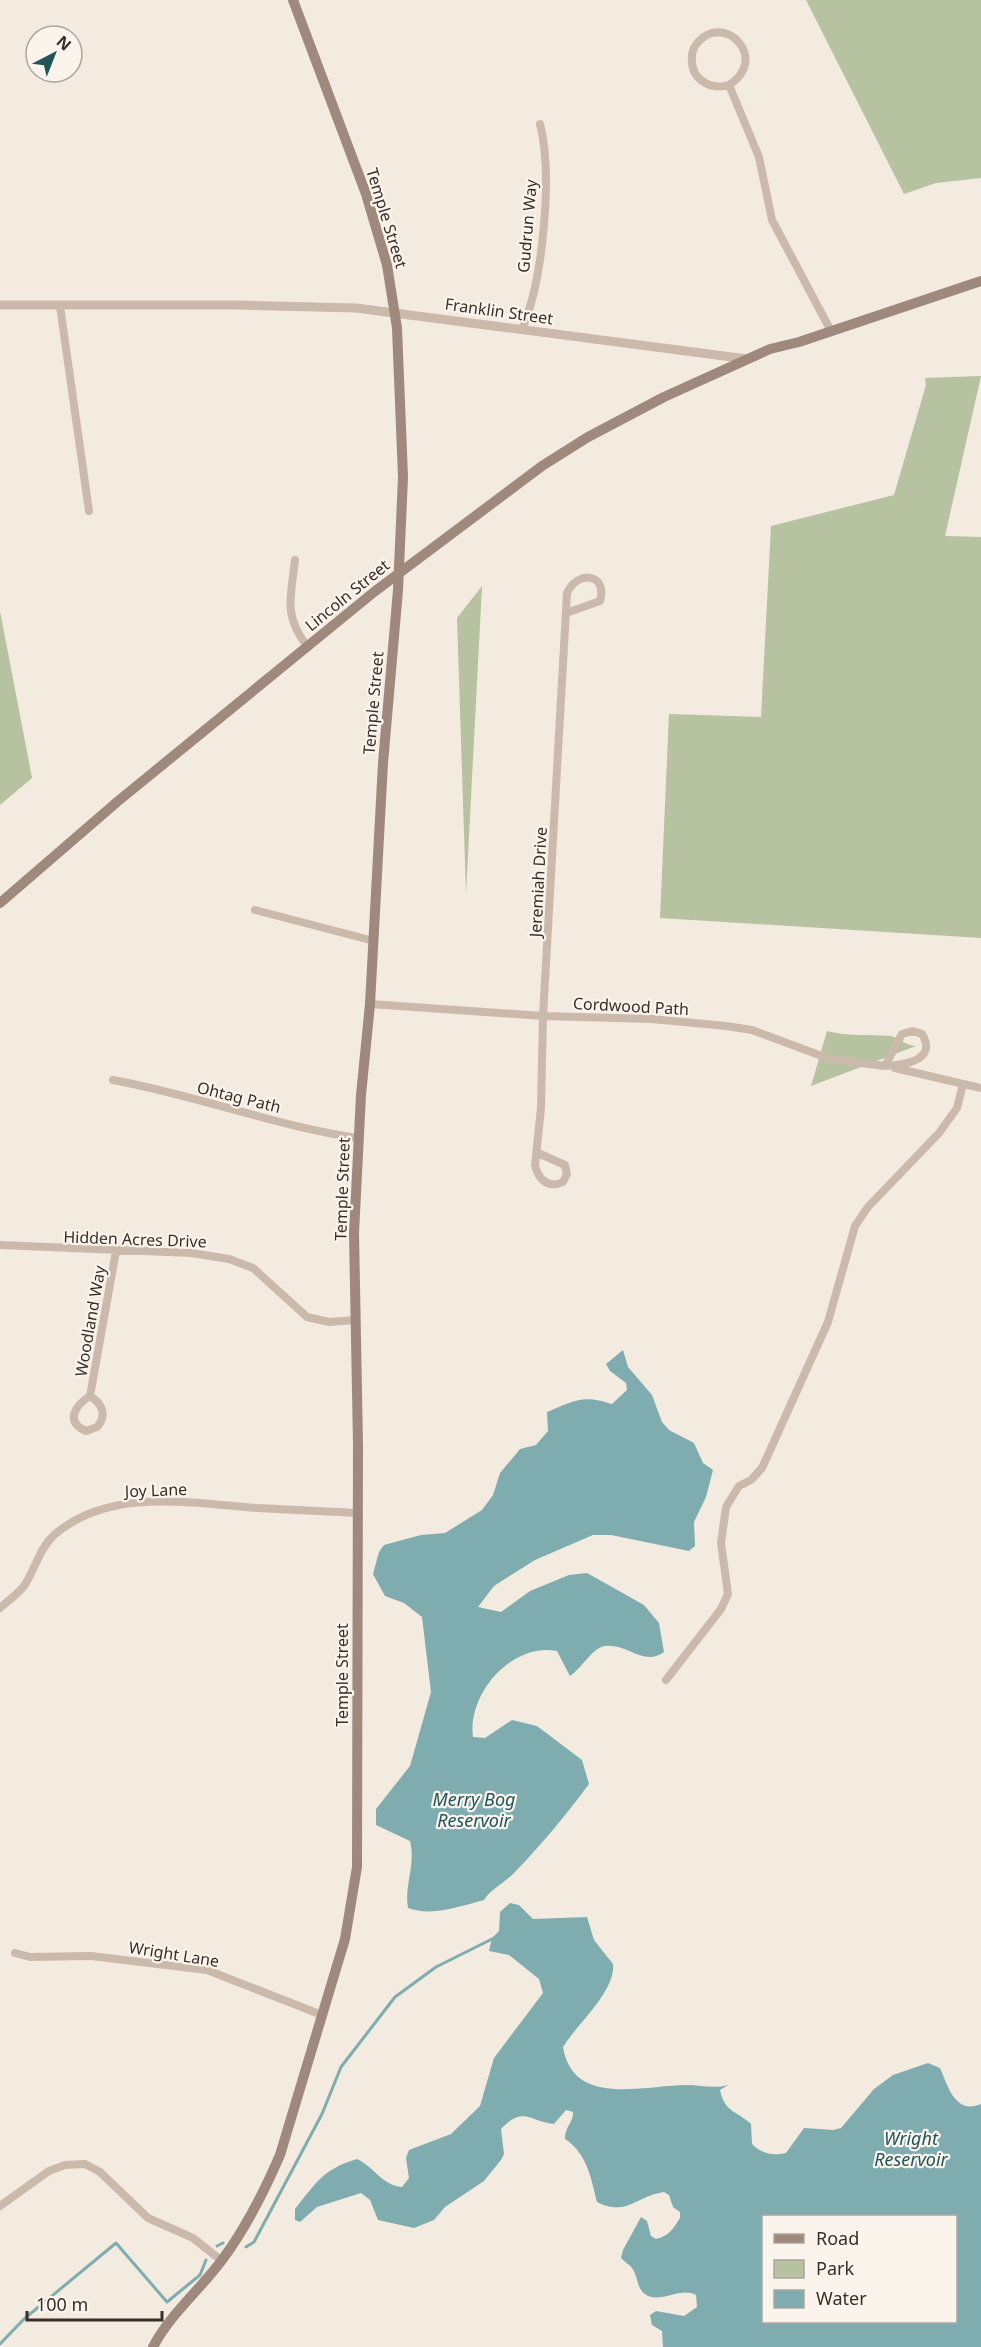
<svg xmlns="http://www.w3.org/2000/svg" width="981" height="2347" viewBox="0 0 981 2347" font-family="'Noto Sans',sans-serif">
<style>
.green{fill:#b6c2a0}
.water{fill:#7fadaf;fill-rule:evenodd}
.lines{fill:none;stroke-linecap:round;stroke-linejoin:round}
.stream{stroke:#7fadaf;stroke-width:3}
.minor{stroke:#cbbaac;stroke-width:8}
.tertiary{stroke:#cbbaac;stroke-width:9}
.secondary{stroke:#9f897d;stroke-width:10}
.labels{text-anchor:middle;stroke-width:4.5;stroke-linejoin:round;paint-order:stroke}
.street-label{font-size:16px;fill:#392f2a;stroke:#faf4ec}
.water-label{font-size:18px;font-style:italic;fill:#20565a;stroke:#faf4ec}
</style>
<rect width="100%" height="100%" fill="#f3eae0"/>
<path class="green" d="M 806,0 L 981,0 L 981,178 L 936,183 L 904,194 Z
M 981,376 L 945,536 L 981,537 L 981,938 L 660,918 L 669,714 L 761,717 L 771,526 L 894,495 L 926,385 L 925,378 Z
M 482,586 L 466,894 L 457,618 Z
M 0,611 L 32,778 L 0,805 Z
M 827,1031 C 848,1037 869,1034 890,1036 C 899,1037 905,1046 916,1046 L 811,1086 Z"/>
<path class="water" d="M 623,1350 L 628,1367 L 652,1395 L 662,1422 L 669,1430 L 694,1443 L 703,1463 L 713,1470 L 706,1497 L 694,1522 L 695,1546 L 689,1551 L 611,1535 L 593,1535 L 535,1560 L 494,1586 L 478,1607 L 501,1612 L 530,1591 L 569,1575 L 587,1573 L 644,1605 L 659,1623 L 664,1652 C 644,1667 627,1643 605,1646 C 592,1648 583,1667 570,1676 L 557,1651 C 512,1642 467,1694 473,1737 L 485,1738 L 512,1720 L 537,1726 L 582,1760 L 589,1784 C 566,1815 542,1844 515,1872 C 505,1883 492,1888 484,1900 C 460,1906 432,1917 408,1908 C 404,1885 416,1865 410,1841 L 376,1825 L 376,1809 L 410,1766 L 431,1692 L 422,1617 L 404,1603 L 385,1596 L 373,1574 L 379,1552 L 384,1545 L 421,1535 L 445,1533 L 482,1510 L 493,1495 L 500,1473 L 520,1449 L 536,1445 L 548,1431 L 547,1412 C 573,1401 583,1394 612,1404 L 627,1390 L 626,1383 L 610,1371 L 606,1364 Z
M 510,1903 L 519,1905 L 533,1919 L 587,1917 L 594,1940 L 613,1964 C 616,1991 577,2024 563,2047 C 573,2108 644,2085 687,2085 C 701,2085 714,2089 728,2085 L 720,2090 C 725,2113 736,2110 751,2124 L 752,2144 C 762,2154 772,2156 786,2153 L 804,2128 L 833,2130 L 841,2128 L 874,2089 L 893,2075 L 928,2063 L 940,2068 C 948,2086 955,2115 981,2104 L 981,2347 L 663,2347 L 662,2331 L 652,2325 L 650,2315 L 656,2311 L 684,2316 L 697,2307 L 696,2295 C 680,2286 660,2305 645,2294 C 637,2289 638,2276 632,2268 C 630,2265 625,2262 621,2258 L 623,2250 L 641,2217 L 647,2221 L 651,2236 L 656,2239 C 669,2236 673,2229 680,2218 L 680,2212 L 673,2207 L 669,2195 L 664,2192 C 636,2196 627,2217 597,2202 C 591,2178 587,2153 565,2139 C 565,2126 574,2121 573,2112 L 566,2110 L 554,2124 C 530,2122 524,2105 501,2129 L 504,2154 L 501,2160 L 484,2181 L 445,2207 L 434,2220 L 414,2228 L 378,2220 L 370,2200 L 361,2193 L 317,2207 L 300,2222 L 295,2220 L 295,2209 C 316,2183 323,2169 357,2159 C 374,2167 383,2186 402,2187 L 409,2178 L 406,2158 L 409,2150 L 451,2134 L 480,2106 L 494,2058 L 543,1993 L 539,1979 L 509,1955 L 489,1951 L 492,1938 L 499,1931 L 500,1912 ZM 764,2216 L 956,2216 L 956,2322 L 764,2322 Z"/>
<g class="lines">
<path class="stream" d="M 217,2246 L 223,2243
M 246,2247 L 254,2242 L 322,2114 L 341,2067 L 395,1997 L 436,1967 L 494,1938
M 0,2344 L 24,2319 L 116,2243 L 167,2302 L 200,2275 L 206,2260"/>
<path class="minor" d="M 729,85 C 769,60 727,13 699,41 C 694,46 691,54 692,62 C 693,81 712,90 729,85 L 759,157 L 772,220 L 831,331
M 60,306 L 89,511
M 522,329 C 543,281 553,174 540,124
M 295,560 C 291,597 283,615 307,646
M 255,910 L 374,941
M 370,1004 L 543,1016 L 652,1019 L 726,1026 L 752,1030 L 830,1059 L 885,1066 L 902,1034 L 913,1031 L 922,1034 C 938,1061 903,1065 885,1066
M 895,1068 L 981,1088
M 113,1080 C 196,1095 275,1126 358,1138
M 538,1153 L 565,1165 L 567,1174 L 563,1182 C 548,1189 538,1179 535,1165 L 541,1108 L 543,1016 L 567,593 C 578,569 608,574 600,601 L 566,613
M 0,1245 L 191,1253 L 229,1259 L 253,1268 L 307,1317 L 329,1322 L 355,1320
M 90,1396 C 76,1405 64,1421 86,1431 L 97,1427 C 107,1416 103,1404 90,1396 L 116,1251
M 0,1608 C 8,1601 18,1594 24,1586 C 35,1570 39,1549 54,1535 C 110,1487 190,1503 257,1508 C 291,1510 324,1511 358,1513
M 666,1680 L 721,1609 L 728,1594 L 721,1543 L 726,1507 L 739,1486 L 751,1480 L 762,1468 L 828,1322 L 855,1226 L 868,1207 L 939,1133 L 957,1108 L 963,1084
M 15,1953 L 30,1957 L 91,1956 L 207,1970 L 322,2015
M 0,2206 L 49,2171 L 65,2165 L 85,2164 L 100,2172 L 148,2218 L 193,2238 L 222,2261"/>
<path class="tertiary" d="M 0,305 L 236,305 L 356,308 L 747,359"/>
<path class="secondary" d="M 0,903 L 117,802 L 374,592 L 542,466 L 588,437 L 664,397 L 770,349 L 799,342 L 981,281
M 153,2347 C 170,2314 200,2290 222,2260 C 246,2228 264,2192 280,2155 L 345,1939 L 357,1867 L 358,1444 L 354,1233 L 361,1095 L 370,1004 L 383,763 L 398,590 L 403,477 L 397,328 L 387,265 L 366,194 L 293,0"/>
</g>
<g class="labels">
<g class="street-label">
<text transform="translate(387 218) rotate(73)" y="6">Temple Street</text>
<text transform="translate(527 226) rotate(-85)" y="6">Gudrun Way</text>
<text transform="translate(499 311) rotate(8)" y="6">Franklin Street</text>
<text transform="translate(347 595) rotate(-39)" y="6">Lincoln Street</text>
<text transform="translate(373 703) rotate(-85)" y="6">Temple Street</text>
<text transform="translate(538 882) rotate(-87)" y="6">Jeremiah Drive</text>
<text transform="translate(631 1006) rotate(3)" y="6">Cordwood Path</text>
<text transform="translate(239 1097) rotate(14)" y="6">Ohtag Path</text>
<text transform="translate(342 1189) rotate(-88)" y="6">Temple Street</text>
<text transform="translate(135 1239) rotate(2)" y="6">Hidden Acres Drive</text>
<text transform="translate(90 1321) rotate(-80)" y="6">Woodland Way</text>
<text transform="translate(156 1490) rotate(-2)" y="6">Joy Lane</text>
<text transform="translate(342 1675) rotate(-90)" y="6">Temple Street</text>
<text transform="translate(174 1954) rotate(9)" y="6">Wright Lane</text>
</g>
<g class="water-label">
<text x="474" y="1806">Merry Bog<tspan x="474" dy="21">Reservoir</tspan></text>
<text x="911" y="2145">Wright<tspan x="911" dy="21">Reservoir</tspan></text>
</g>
</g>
<rect x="762" y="2215" width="195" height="108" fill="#faf4ec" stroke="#ada59e" stroke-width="1.5"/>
<rect x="774" y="2234" width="30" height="9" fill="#9f897d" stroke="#ada59e" stroke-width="1.5"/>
<text x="816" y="2245" font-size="18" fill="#392f2a">Road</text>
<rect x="774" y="2260" width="30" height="18" fill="#b6c2a0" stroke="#ada59e" stroke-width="1.5"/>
<text x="816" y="2275" font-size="18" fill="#392f2a">Park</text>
<rect x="774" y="2290" width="30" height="18" fill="#7fadaf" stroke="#ada59e" stroke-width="1.5"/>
<text x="816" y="2305" font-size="18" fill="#392f2a">Water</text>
<g transform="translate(54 54) rotate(42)"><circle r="28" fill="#faf4ec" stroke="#ada59e" stroke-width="1.5"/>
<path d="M0-4.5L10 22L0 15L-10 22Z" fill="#20565a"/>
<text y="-9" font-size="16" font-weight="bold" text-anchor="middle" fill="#392f2a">N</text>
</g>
<path d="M27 2311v9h135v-9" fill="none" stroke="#392f2a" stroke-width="3"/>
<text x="36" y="2311" font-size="18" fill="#392f2a" stroke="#faf4ec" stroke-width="4.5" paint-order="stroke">100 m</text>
</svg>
